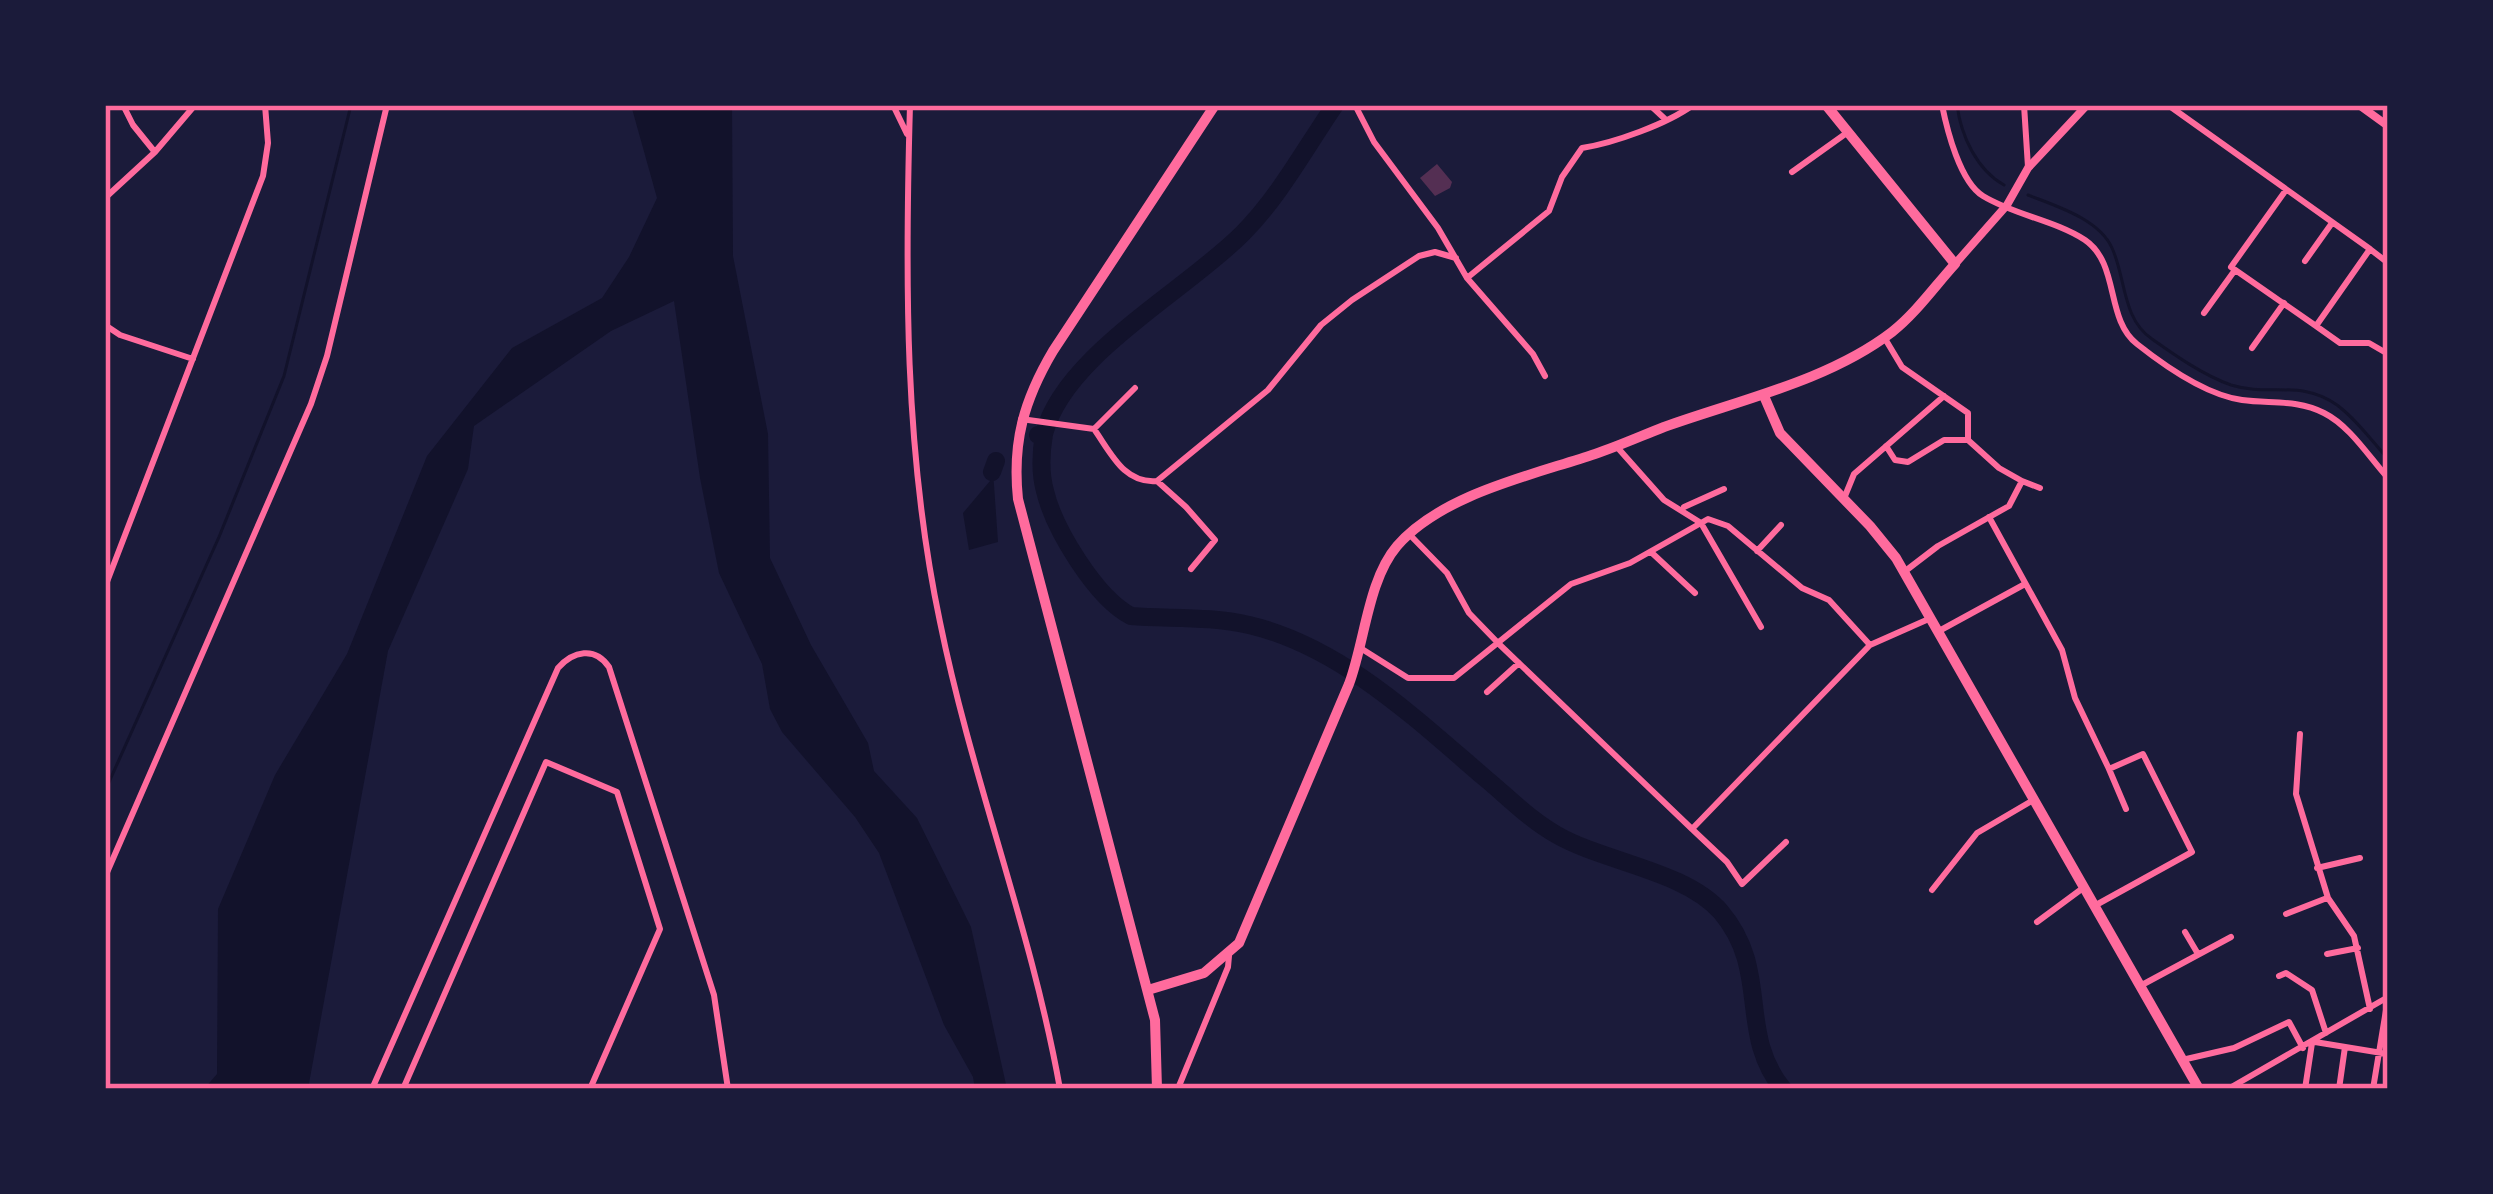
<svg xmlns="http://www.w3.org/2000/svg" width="2493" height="1194" viewBox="0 0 2493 1194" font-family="'Roboto Condensed',sans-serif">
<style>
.water{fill:#12122b}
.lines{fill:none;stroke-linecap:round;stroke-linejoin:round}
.stream{stroke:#12122b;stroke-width:3}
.river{stroke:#12122b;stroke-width:18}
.building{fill:#542f53}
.minor{stroke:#ff6b9d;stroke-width:6}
.tertiary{stroke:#ff6b9d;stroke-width:8}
.primary{stroke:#ff6b9d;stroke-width:10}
.neatline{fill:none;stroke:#ff6b9d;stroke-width:4.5}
</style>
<rect width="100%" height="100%" fill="#1b1b3a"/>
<path class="water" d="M 631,105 L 732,105 L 733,256 L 768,434 L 770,558 L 811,645 L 868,743 L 874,771 L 917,818 L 971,927 L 1007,1089 L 975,1089 L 973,1077 L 944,1025 L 879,853 L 855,817 L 782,732 L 770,709 L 762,664 L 719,573 L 700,478 L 674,301 L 611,331 L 474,426 L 468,469 L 388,651 L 308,1089 L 204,1089 L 217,1074 L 218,909 L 275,775 L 347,654 L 427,456 L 512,348 L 602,298 L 629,257 L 657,198 Z
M 993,471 L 998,542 L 969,550 L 963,513 L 990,481 Z"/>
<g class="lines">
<path class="stream" d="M 1957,105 C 1961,136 1977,170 2004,185
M 2028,195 C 2056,206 2099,219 2112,248 C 2126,278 2122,319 2152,339 C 2176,356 2203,375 2231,385 C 2269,397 2300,379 2337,405 C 2357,420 2372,441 2388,459
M 105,791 L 219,537 L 284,376 L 351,105"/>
<path class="river" d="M 1044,434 C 1041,452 1040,473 1045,491 C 1054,529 1096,598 1131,616 C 1170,619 1210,616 1249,625 C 1340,646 1416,719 1485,778 C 1508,797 1530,820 1557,835 C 1604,862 1686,871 1721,912 C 1771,971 1737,1033 1783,1089
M 1038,435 L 1044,434 C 1064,355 1186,291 1243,233 C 1279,197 1306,147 1335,105
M 992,472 L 996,461"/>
</g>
<path class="building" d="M 1437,164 L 1452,182 L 1450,188 L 1435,196 L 1420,178 Z"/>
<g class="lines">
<path class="minor" d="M 123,105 L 133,125 L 154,151
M 893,105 L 907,134
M 910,105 C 905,278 904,452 940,622 C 972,780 1032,931 1060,1089
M 1355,105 L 1374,142 L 1438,228 L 1467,278 L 1533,354 L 1545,376
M 1650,105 L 1665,119
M 1942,105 C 1947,130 1960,182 1983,196 C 2014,215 2054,220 2085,240 C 2120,264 2105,319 2137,344 C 2166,367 2206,395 2242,400 C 2270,404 2297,399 2324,413 C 2350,426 2369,457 2388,478
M 2024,105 L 2028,167
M 2168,105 L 2370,249 L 2316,326 L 2340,343 L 2369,343 L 2388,354
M 1792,172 L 1848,132
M 2286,190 L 2231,267 L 2316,326
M 105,198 L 155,152 L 195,105
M 2370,249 L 2388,263
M 2305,261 L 2332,223
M 1467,278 L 1549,211 L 1562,177 L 1582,148 C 1614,143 1667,124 1693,105
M 2204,313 L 2235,270
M 105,325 L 120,335 L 193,359
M 1884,337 L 1902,367 L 1968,413 L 1968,440 L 1999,468 L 2022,481 L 2009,506 L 1938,546 L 1904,572
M 2252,348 L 2284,303
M 1021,419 L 1094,429 C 1111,453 1124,484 1157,481 L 1268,390 L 1321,325 L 1352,300 L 1419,256 L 1435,252 L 1456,258
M 1094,429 L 1135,388
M 1886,446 L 1895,460 L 1908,462 L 1944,440 L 1968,440
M 1617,447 L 1664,500 L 1701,523 L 1708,519 L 1728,526 L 1802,588 L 1829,600 L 1870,645
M 1157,481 L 1186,507 L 1215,540 L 1191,569
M 2022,481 L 2040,488
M 1845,496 L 1854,474 L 1944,396
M 1684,507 L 1724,489
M 1989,517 L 2062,650 L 2075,698 L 2109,769 L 2143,754 L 2192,852 L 2096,905
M 1410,535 L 1447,573 L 1469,613 L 1500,645 L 1692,829 L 1870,645 L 1931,618
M 1757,551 L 1781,525
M 1651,552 L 1695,593
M 105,587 L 263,176 L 268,143 L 265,105
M 1939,631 L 2025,584
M 1362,649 L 1408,678 L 1454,678 L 1571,584 L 1630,563 L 1701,523 L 1761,627
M 1487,692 L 1519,663
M 2300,734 L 2296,794 L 2328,898 L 2354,936 L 2370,1009
M 2109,769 L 2126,809
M 1692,829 L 1727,862 L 1742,884 L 1786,842
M 2317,868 L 2360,858
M 105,877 L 311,404 L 327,356 L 387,105
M 1932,890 L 1977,833 L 2035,799
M 2286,914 L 2327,898
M 2037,922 L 2083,888
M 2185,932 L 2198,954
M 2327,954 L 2358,948
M 2279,976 L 2286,973 L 2312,990 L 2326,1033
M 2140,986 L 2231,937
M 2315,1042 L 2388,1054
M 2182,1060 L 2234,1048 L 2289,1022 L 2303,1048
M 1179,1086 L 1228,967 L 1229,956
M 372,1089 L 558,668 C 573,651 595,646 609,667 L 714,995 L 728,1089
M 403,1089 L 546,762 L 617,792 L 660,929 L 590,1089
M 2228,1089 L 2388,997
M 2305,1089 L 2312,1043
M 2339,1089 L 2345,1047
M 2373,1089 L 2388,998"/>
<path class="tertiary" d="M 2359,105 L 2388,126
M 1955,264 L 2007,205 L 2028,168 L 2087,105"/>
<path class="primary" d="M 1764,396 L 1780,433 L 1870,526 L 1896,558 L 2199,1089
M 1148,990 L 1204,973 L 1239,943 L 1349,684 C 1365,641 1368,580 1397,546 C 1442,494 1533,475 1595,454 C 1619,446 1641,436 1664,427 C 1739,400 1828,381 1892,332 C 1916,313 1935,286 1955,264 L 1826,105
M 1157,1089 L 1155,1020 L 1018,499 C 1012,442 1024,400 1053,351 L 1215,105"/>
</g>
<rect width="2493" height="1194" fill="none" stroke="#1b1b3a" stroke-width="216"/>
<rect x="108" y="108" width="2277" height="978" class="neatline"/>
</svg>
